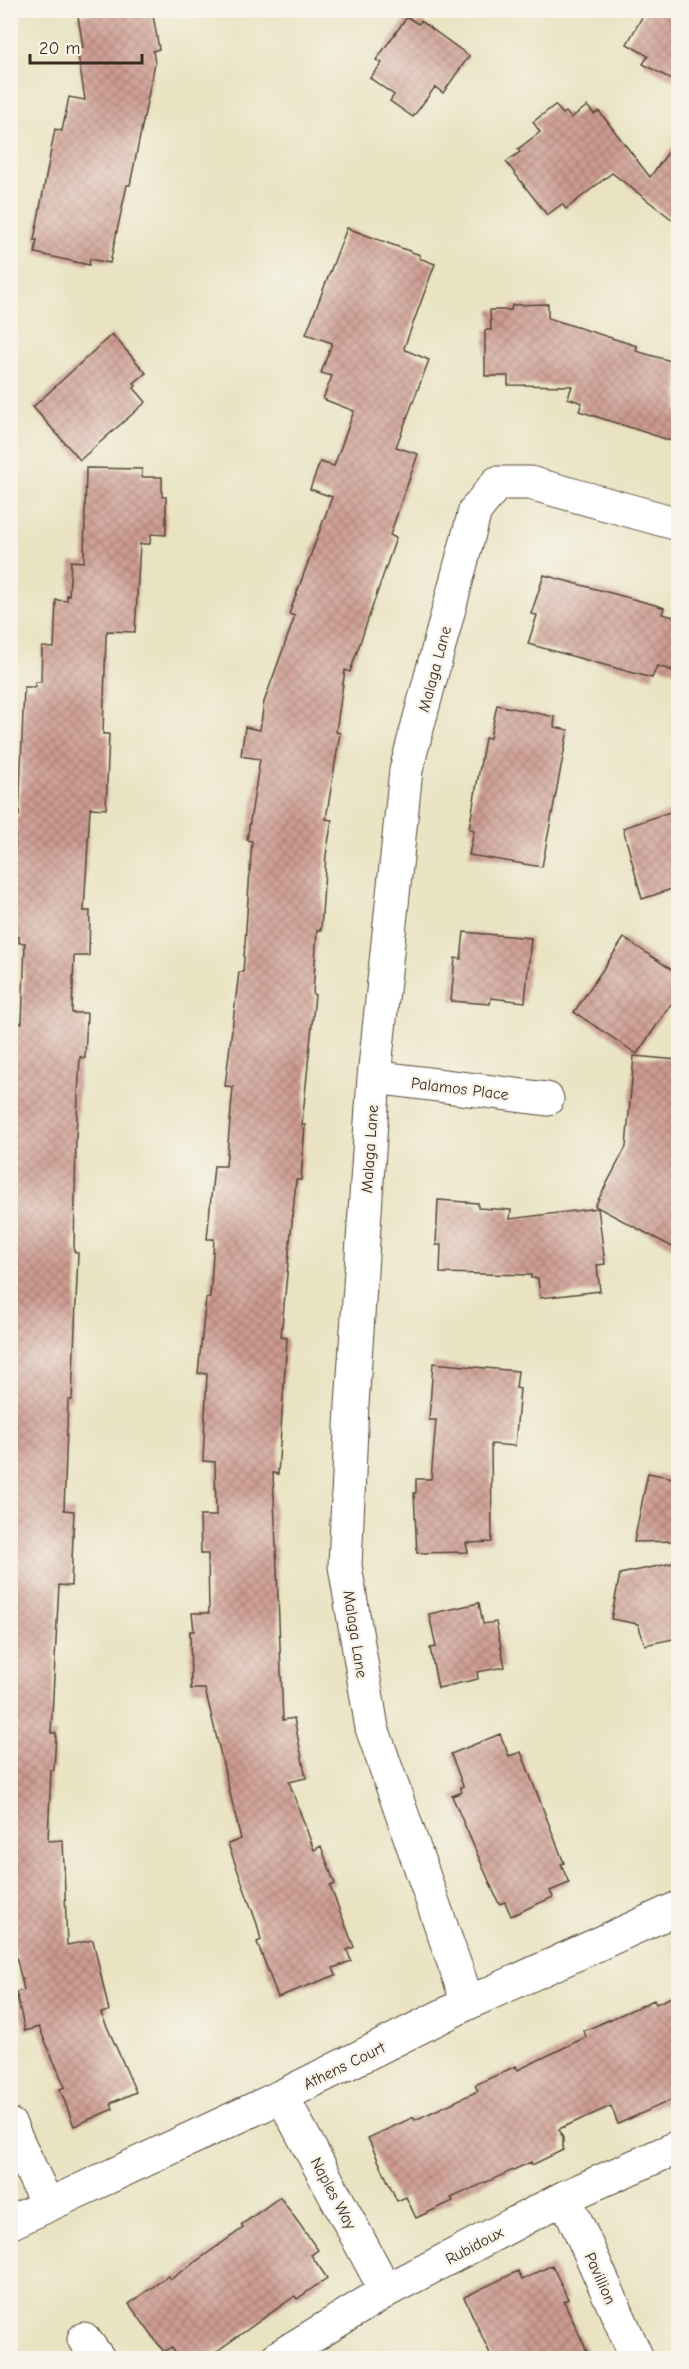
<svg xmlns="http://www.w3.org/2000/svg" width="689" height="2369" viewBox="0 0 689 2369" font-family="'Comic Neue',sans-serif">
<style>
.building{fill:url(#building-cross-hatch)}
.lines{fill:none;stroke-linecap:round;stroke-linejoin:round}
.minor-casing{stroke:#554637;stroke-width:35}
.tertiary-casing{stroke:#554637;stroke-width:35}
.minor{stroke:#fff;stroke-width:33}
.tertiary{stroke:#fff;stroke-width:33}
.labels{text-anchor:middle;stroke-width:5;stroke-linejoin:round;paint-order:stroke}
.street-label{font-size:16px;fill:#3b2a1e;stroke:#f7f3e8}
</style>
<defs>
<pattern id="building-cross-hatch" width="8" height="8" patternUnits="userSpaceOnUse" patternTransform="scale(1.5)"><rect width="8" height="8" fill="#cd9b91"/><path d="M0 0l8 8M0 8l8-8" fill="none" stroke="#a87f76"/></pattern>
</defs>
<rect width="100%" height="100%" fill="#f7f3e8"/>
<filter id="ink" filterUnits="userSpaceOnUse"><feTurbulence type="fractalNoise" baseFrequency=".0167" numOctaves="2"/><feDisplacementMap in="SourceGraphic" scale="12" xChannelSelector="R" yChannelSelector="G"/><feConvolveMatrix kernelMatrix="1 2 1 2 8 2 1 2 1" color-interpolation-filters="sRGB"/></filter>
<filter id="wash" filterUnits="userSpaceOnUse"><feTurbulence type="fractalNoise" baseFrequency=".008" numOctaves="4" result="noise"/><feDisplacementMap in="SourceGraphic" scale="24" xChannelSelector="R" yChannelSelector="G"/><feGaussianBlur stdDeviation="1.35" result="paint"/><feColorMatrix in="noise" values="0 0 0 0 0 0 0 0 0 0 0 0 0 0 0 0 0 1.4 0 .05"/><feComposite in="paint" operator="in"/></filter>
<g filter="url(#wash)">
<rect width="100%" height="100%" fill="#e9e3c2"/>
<g id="blocks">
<path class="building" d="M 108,10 L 137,10 L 138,17 L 153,15 L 159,49 L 153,51 L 155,63 L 130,185 L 127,185 L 110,263 L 90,259 L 89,265 L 35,253 L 37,240 L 34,240 L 55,129 L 62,131 L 69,97 L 85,100 L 77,48 L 83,47 L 78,16 Z
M 646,10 L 678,10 L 678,83 L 643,64 L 648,56 L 627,44 Z
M 407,17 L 418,24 L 421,21 L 469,56 L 443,93 L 435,87 L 413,117 L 390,101 L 394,95 L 370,78 L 382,63 L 376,60 Z
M 555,105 L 563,114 L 566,112 L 571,118 L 587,106 L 594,114 L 599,111 L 650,177 L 678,139 L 678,224 L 612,173 L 566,209 L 562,204 L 547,215 L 506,162 L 520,152 L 518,149 L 540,132 L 533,122 Z
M 347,228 L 420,255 L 419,258 L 435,264 L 404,348 L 405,350 L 429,360 L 396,447 L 418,454 L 390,535 L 396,538 L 350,672 L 345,670 L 336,732 L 340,733 L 326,819 L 332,820 L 326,855 L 321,930 L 317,930 L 313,994 L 315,995 L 302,1125 L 305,1125 L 301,1180 L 296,1180 L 281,1337 L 287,1338 L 278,1474 L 273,1473 L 283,1720 L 294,1718 L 306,1778 L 289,1782 L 314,1850 L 321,1846 L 335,1884 L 330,1886 L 354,1947 L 347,1950 L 351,1961 L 333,1968 L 336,1975 L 278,1997 L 257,1942 L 261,1940 L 257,1924 L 228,1844 L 241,1839 L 205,1689 L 191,1689 L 190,1631 L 194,1631 L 192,1613 L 209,1613 L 208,1554 L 201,1554 L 200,1516 L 216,1516 L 215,1462 L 203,1461 L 207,1374 L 198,1373 L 206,1298 L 210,1298 L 214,1239 L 207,1239 L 214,1166 L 226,1166 L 233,1087 L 225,1086 L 239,972 L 243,972 L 252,841 L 247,840 L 260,759 L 241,756 L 245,727 L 260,730 L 264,702 L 295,616 L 289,614 L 332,497 L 310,489 L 320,462 L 334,466 L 354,411 L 323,399 L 332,376 L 321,373 L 332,343 L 306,334 Z
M 548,304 L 548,318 L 637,346 L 636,351 L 678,363 L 678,443 L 579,411 L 582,403 L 568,398 L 572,386 L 508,385 L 508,376 L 485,376 L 485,330 L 491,330 L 490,310 L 511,310 L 512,305 Z
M 112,334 L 146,373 L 134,383 L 136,386 L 134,388 L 146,402 L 80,460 L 33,407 Z
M 86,468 L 142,469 L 142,477 L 162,477 L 162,497 L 166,497 L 166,535 L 151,534 L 150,544 L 140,544 L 135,632 L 107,631 L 106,636 L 103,734 L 109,734 L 106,809 L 90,808 L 84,911 L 90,911 L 89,956 L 74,956 L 72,1013 L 87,1013 L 85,1058 L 80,1057 L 76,1136 L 74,1252 L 78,1253 L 72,1400 L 68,1400 L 64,1510 L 74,1511 L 71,1586 L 59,1585 L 51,1733 L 56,1733 L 54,1770 L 51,1770 L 48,1841 L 63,1840 L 67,1945 L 93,1940 L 109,2011 L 101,2013 L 136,2092 L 111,2103 L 113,2109 L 74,2126 L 60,2089 L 65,2087 L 39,2027 L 25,2031 L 16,1992 L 24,1990 L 10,1930 L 10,1337 L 13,1287 L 10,1287 L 10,1028 L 17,1028 L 17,1023 L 22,1023 L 25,943 L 19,943 L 19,937 L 10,936 L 10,849 L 15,849 L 16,816 L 19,816 L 24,687 L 35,687 L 35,682 L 41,682 L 42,647 L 54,648 L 56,600 L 67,601 L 67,595 L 69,596 L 71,561 L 84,562 Z
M 544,575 L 659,606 L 664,608 L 662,614 L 678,618 L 678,672 L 657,666 L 652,678 L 528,644 L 537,615 L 531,614 Z
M 497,705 L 555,717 L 554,727 L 568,730 L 542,867 L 469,855 L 474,830 L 469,829 L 485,738 L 490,738 Z
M 670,812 L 678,835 L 678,887 L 642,899 L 623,828 Z
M 464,932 L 531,938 L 525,1002 L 491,998 L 490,1004 L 451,1001 L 455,958 L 461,959 Z
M 624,938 L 678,974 L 678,994 L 637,1054 L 574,1012 Z
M 634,1056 L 678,1060 L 678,1250 L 595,1206 L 626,1147 Z
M 438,1200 L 478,1203 L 478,1208 L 511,1210 L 510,1219 L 598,1208 L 605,1264 L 597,1265 L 600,1291 L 540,1298 L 538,1278 L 531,1278 L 531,1275 L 440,1273 L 441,1245 L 436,1245 Z
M 433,1363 L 518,1371 L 516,1388 L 520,1389 L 515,1446 L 491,1444 L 492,1542 L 466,1543 L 468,1552 L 417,1553 L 414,1493 L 416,1493 L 416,1479 L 431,1479 L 436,1420 L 429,1420 Z
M 648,1473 L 678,1479 L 678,1541 L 634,1542 Z
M 678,1562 L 678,1638 L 645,1645 L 638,1624 L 611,1619 L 620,1574 Z
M 479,1603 L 483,1624 L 496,1622 L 505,1667 L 477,1672 L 478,1679 L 438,1688 L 430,1648 L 436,1647 L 429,1614 Z
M 500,1734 L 509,1756 L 521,1752 L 564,1863 L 561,1864 L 569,1883 L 550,1891 L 553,1897 L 511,1916 L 505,1902 L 499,1904 L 452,1796 L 462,1792 L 460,1787 L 463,1786 L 451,1754 Z
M 678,1994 L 678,2097 L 618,2124 L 611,2106 L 559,2129 L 563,2138 L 563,2150 L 532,2165 L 531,2162 L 451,2198 L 453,2201 L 416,2218 L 406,2197 L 397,2201 L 368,2138 L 414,2117 L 415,2120 L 478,2091 L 475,2085 L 516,2066 L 518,2070 L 586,2037 L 584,2031 L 654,2000 L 656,2004 Z
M 280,2197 L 318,2250 L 311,2255 L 327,2278 L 297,2299 L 295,2296 L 207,2358 L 179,2358 L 171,2347 L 164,2352 L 129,2304 L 168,2276 L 171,2279 L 243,2228 L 241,2225 Z
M 552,2265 L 568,2299 L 564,2301 L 590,2358 L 492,2358 L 464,2297 L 518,2271 L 522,2280 Z"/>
</g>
</g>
<g filter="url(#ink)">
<use href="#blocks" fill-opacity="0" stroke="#554637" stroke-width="1.5"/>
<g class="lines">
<defs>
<path id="minor" d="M 374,1077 L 547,1099
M 468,2003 L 372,1728 L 345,1566 L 352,1405 L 374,1077 L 406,770 L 475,511 L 497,483 L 530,483 L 678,524
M 282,2096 L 386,2291
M 10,2125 L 47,2204
M 565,2197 L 637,2358
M 84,2339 L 98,2358
M 277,2358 L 386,2291 L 565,2197 L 678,2147"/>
<path id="tertiary" d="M 10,2223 L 282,2096 L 468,2003 L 678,1908"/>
</defs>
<use href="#minor" class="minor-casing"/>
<use href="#tertiary" class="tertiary-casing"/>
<use href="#minor" class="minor"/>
<use href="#tertiary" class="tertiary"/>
</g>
</g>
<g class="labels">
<g class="street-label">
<text transform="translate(434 669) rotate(-75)" y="6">Malaga Lane</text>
<text transform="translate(460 1088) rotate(7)" y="6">Palamos Place</text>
<text transform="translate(369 1149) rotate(-86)" y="6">Malaga Lane</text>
<text transform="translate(356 1634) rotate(81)" y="6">Malaga Lane</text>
<text transform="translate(344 2065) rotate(-26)" y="6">Athens Court</text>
<text transform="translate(334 2193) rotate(62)" y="6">Naples Way</text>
<text transform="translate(474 2245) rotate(-28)" y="6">Rubidoux</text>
<text transform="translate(601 2278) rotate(66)" y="6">Pavillion</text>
</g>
</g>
<rect width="689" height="2369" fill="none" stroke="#f7f3e8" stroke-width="36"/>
<path d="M30 54v9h112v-9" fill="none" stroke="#3b2a1e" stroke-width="3"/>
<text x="39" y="54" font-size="18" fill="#3b2a1e" stroke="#f7f3e8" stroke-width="4.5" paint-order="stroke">20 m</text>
</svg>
